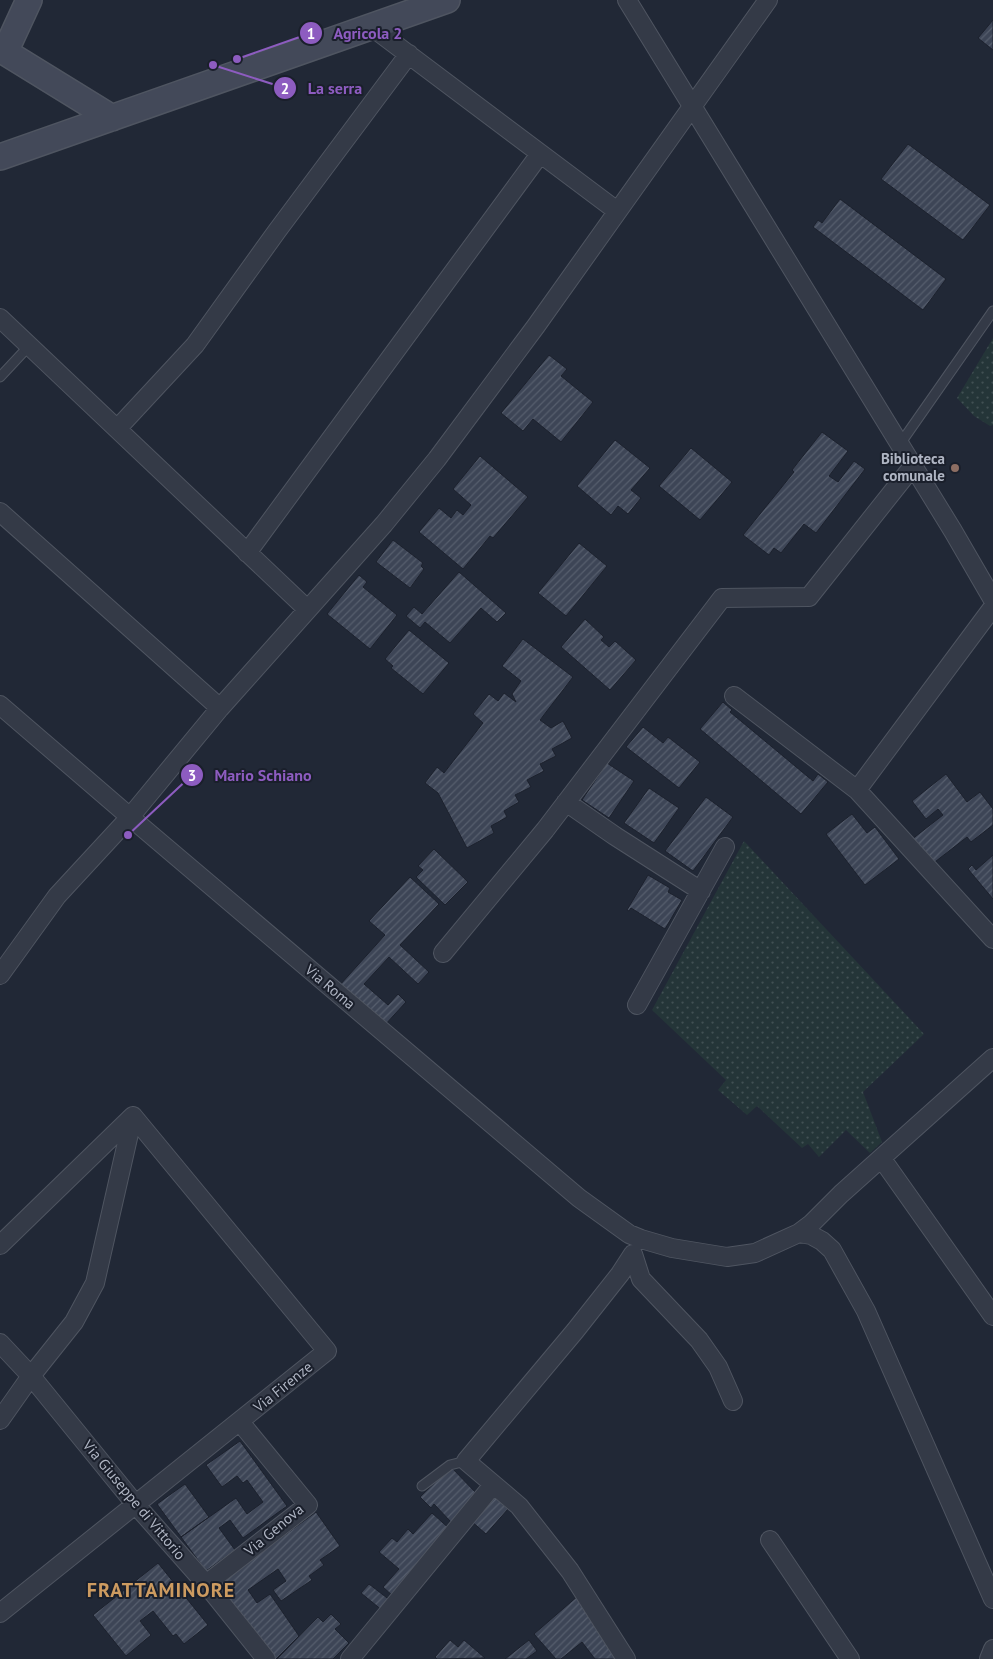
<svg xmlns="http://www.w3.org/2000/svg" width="993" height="1659" viewBox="0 0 993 1659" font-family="'PT Sans',sans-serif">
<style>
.grass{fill:url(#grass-dots)}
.building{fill:url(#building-hatch);stroke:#1c212d}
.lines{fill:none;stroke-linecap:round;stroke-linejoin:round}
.lane-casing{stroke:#4f5561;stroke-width:11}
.street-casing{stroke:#4f5561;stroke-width:20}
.secondary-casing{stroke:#4f5561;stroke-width:28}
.lane{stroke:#343a47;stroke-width:9}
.street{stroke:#343a47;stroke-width:18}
.secondary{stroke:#434959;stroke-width:25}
.education-dot{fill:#8d6e63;stroke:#1a1f2b;stroke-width:2}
.labels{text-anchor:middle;stroke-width:4;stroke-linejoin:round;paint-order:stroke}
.poi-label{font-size:15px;font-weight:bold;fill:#afb5c3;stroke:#1a1f2b;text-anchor:end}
.street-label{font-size:15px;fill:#afb5c3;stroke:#1a1f2b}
.district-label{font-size:20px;font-weight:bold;letter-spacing:1px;fill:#cd9b60;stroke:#1a1f2b}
.leader{fill:none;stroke:#8d5cc0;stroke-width:2}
.callout-dot{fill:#8d5cc0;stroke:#1a1f2b;stroke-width:2}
.mark-label{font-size:15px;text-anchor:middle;font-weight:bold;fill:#fff}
.callout-label{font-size:16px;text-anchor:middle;font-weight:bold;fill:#8d5cc0;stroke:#1a1f2b;stroke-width:4;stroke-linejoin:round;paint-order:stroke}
</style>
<defs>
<pattern id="grass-dots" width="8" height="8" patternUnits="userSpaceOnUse" patternTransform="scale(1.25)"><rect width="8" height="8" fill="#243538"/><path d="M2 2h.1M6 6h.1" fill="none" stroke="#415053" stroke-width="1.8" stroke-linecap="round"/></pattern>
<pattern id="building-hatch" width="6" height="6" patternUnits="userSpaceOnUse" patternTransform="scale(1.25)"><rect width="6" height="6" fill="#3d4556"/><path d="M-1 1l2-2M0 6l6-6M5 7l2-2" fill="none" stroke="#565e6d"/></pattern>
</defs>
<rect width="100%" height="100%" fill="#212836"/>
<path class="grass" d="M 993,338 L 993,425 L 990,426 L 974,416 L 957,398 Z
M 744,841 L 924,1034 L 863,1092 L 882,1142 L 870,1153 L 846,1130 L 819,1157 L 808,1144 L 802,1148 L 757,1106 L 747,1115 L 718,1090 L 726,1080 L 652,1010 Z"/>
<path class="building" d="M 993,20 L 993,50 L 978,38 Z
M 908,144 L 990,205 L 963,240 L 881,179 Z
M 840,199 L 946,279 L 923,310 L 813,227 L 818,220 L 822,223 Z
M 549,355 L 567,369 L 561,376 L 593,402 L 561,442 L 533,419 L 523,431 L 501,413 Z
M 822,432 L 848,451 L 829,476 L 838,482 L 854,461 L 865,469 L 816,533 L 804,524 L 781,553 L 774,548 L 769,555 L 743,535 L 794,472 L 792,470 Z
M 615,440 L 650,468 L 631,490 L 641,498 L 628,514 L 618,506 L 611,515 L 577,486 Z
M 691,448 L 732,482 L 700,520 L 659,486 Z
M 480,456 L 528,497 L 493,538 L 490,536 L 463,569 L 419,532 L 439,508 L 451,518 L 457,510 L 463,515 L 471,505 L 453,489 Z
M 393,540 L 423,563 L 421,566 L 424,569 L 410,588 L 376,562 Z
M 579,543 L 607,566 L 566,616 L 538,593 Z
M 459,572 L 506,613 L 497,622 L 481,608 L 450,643 L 425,622 L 420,628 L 406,616 L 414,607 L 422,614 Z
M 359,575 L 367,582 L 363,587 L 397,615 L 370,649 L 327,614 Z
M 585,619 L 604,637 L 601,640 L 609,647 L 615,641 L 636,660 L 610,690 L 561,647 Z
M 409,630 L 449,663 L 423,694 L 391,668 L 393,666 L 385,659 Z
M 523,639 L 573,677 L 540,720 L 551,728 L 563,721 L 572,738 L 552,749 L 556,756 L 540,764 L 544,771 L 527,780 L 531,787 L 515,795 L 519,802 L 504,811 L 507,817 L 491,826 L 494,833 L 467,848 L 438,793 L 425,783 L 437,767 L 444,773 L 483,723 L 473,714 L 489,694 L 498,701 L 504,693 L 516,702 L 512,694 L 521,681 L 502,666 Z
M 723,702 L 732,710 L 730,712 L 813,781 L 818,774 L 828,782 L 801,814 L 700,729 Z
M 643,727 L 663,743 L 668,737 L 700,762 L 679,788 L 626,747 Z
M 607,763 L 634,781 L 609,818 L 582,800 Z
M 946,774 L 967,802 L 980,792 L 993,809 L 993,825 L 971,842 L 967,837 L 931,865 L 911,840 L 943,815 L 938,809 L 926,819 L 912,801 Z
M 649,788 L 679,808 L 654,843 L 624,823 Z
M 706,797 L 733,817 L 693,871 L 665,851 Z
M 852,814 L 867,833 L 875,827 L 899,859 L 865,885 L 826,834 Z
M 434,849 L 468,882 L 445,905 L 416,877 L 423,870 L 418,866 Z
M 993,855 L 993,899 L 968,869 L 972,865 L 976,870 Z
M 648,875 L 670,888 L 668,892 L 682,900 L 665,929 L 631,908 L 629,911 L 627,910 Z
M 410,877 L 439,904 L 400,945 L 429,972 L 418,984 L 389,957 L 364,984 L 388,1005 L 398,994 L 406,1002 L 383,1027 L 339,986 L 385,935 L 369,921 Z
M 240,1441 L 287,1506 L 243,1538 L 230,1520 L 219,1528 L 235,1550 L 206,1571 L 181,1537 L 236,1498 L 247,1514 L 263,1502 L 247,1480 L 243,1483 L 237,1476 L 222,1487 L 206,1465 Z
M 451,1467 L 478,1495 L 451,1522 L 434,1504 L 431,1508 L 420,1497 Z
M 185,1484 L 209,1517 L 181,1537 L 157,1504 Z
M 492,1495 L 508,1509 L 486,1534 L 470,1520 Z
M 316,1512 L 340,1546 L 320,1560 L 324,1565 L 309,1576 L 312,1580 L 281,1601 L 273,1590 L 286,1581 L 278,1569 L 248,1590 L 257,1603 L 270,1594 L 299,1636 L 276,1659 L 217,1585 Z
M 432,1513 L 452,1531 L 394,1597 L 383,1587 L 399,1569 L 379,1552 L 392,1538 L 397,1542 L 408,1529 L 413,1534 Z
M 158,1563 L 208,1625 L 184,1644 L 176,1634 L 173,1636 L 153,1611 L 140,1621 L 151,1635 L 126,1656 L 93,1615 Z
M 369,1584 L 391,1601 L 383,1611 L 361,1593 Z
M 579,1595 L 616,1659 L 595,1659 L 582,1642 L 561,1659 L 556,1659 L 534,1634 Z
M 331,1614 L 341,1624 L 335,1629 L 349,1643 L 333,1659 L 277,1659 L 318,1617 L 323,1622 Z
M 450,1640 L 458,1647 L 464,1640 L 485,1658 L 437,1659 L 435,1657 Z
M 529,1640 L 537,1651 L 526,1659 L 505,1659 Z"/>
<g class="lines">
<defs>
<path id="lane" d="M 0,377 L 29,346
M 900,444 L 993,311
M 422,1486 L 450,1465 L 466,1461"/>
<path id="street" d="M 627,0 L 953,531 L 993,600
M 372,27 L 617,211
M 0,318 L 307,609
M 117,429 L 195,345 L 277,231 L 409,54
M 0,512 L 220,708
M 247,553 L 540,154
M 734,696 L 857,790 L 993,939
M 0,705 L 130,817 L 579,1198 L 629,1234 L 641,1239 L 672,1248 L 727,1257 L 755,1253 L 799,1233 L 811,1224 L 841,1194 L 993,1058
M 857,790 L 993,607
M 566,802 L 615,836 L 701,891
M 443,953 L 545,830 L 722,598 L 809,597 L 913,466
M 0,975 L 57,896 L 130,817 L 220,708 L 384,524 L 437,459 L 536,326 L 768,0
M 637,1005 L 725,847
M 882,1159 L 993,1316
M 799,1233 L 811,1235 L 822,1241 L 832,1250 L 866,1311 L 993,1599
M 0,1245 L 133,1116 L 327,1351 L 0,1613
M 633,1254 L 641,1279 L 699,1340 L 718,1367 L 733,1401
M 0,1343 L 31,1376 L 136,1505 L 206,1584 L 266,1659
M 0,1420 L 31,1376 L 74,1322 L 95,1283 L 133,1116
M 770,1540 L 850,1659
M 206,1584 L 308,1505 L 240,1422
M 350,1659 L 493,1485
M 626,1659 L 570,1571 L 519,1506 L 466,1461 L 575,1331 L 620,1274 L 633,1254
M 989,1659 L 993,1649"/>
<path id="secondary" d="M 0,49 L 112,118
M 5,52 L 29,0
M 0,157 L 447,0"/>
</defs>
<use href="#lane" class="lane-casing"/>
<use href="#street" class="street-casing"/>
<use href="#secondary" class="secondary-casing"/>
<use href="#lane" class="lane"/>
<use href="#street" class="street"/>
<use href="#secondary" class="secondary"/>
</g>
<circle class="education-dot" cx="955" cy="468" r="5"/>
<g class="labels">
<g class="poi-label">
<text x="945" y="464">Biblioteca<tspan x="945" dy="17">comunale</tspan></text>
</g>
<g class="street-label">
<text transform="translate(330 987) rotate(40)" y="5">Via Roma</text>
<text transform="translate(283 1387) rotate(-39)" y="5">Via Firenze</text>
<text transform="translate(134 1500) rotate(50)" y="5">Via Giuseppe di Vittorio</text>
<text transform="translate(274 1530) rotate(-40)" y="5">Via Genova</text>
</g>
<g class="district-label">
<text x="161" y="1597">FRATTAMINORE</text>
</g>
</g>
<path class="leader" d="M237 59L311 33M213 65L285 88M128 835L192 775"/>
<g class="callout-dot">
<circle cx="237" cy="59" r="5"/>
<circle cx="213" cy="65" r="5"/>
<circle cx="128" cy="835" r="5"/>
<circle cx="311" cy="33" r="12"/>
<circle cx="285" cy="88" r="12"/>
<circle cx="192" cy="775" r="12"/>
</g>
<g class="mark-label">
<text x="311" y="39">1</text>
<text x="285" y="94">2</text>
<text x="192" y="781">3</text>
</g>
<g class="callout-label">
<text x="368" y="39">Agricola 2</text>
<text x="335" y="94">La serra</text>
<text x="263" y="781">Mario Schiano</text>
</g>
</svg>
